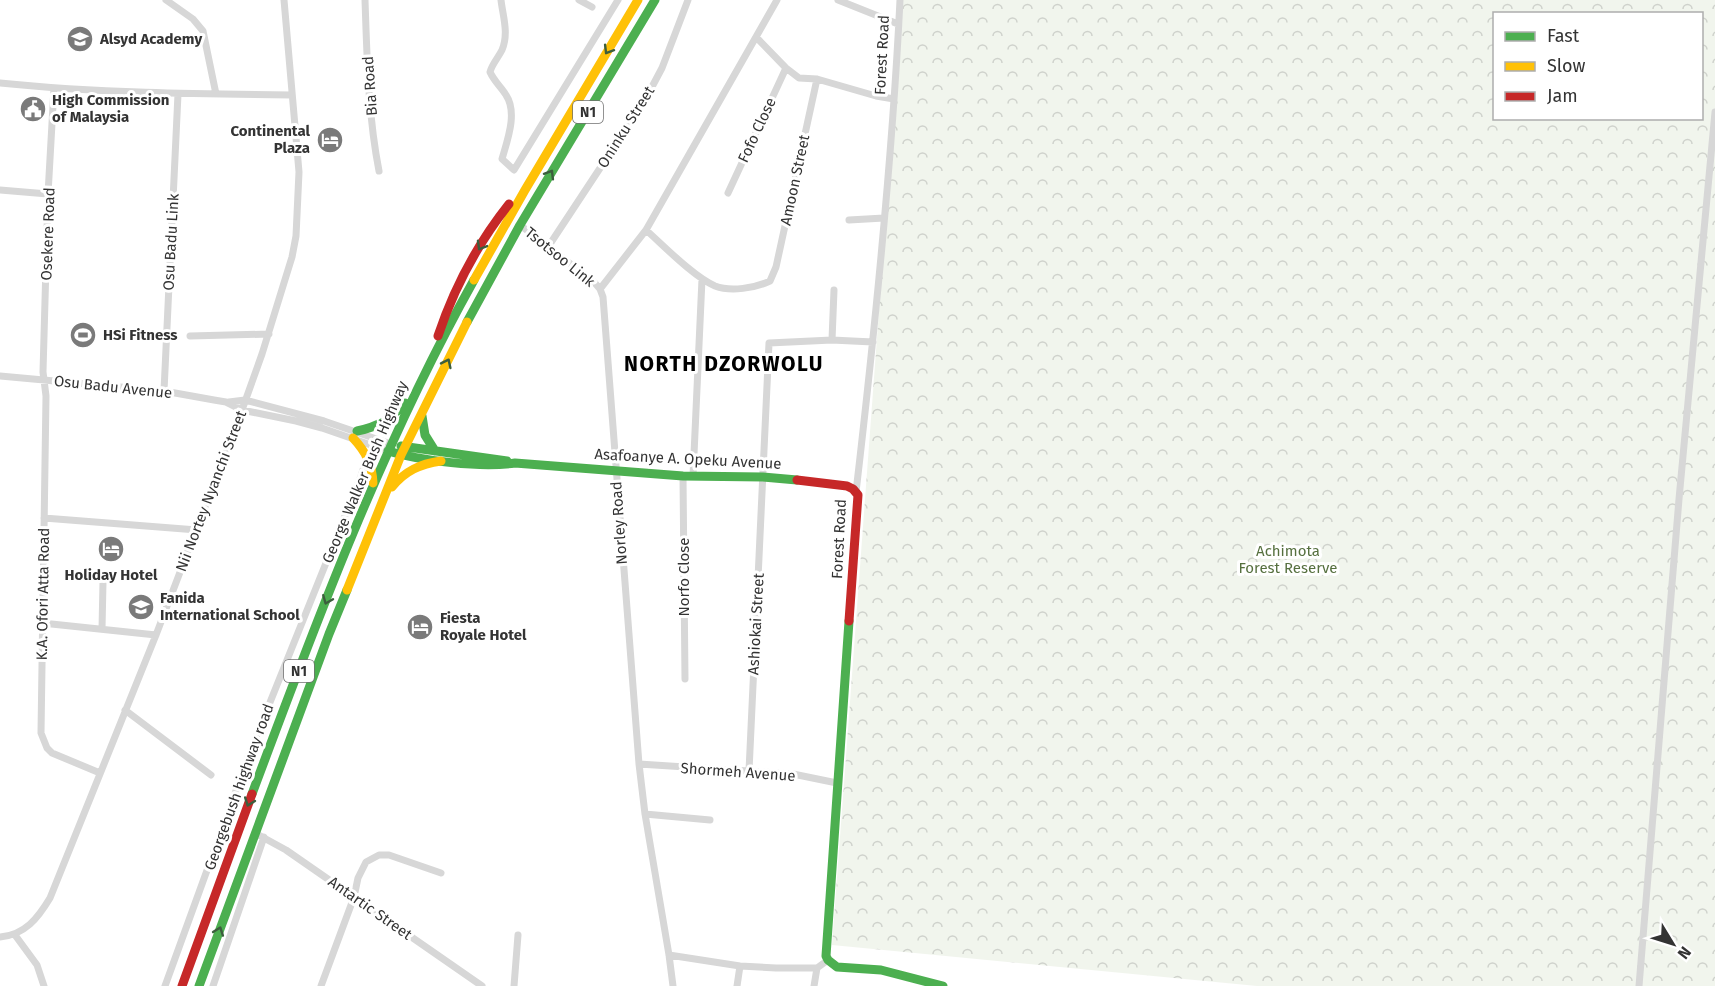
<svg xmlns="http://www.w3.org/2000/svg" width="1715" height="986" viewBox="0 0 1715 986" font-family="'Fira Sans',sans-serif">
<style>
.forest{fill:url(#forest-crowns);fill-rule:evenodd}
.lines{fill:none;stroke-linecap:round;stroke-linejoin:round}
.street{stroke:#d7d7d7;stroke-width:7}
.fast{stroke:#4caf50;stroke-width:9}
.slow{stroke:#ffc107;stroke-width:9}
.jam{stroke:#c62828;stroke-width:9}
.oneway{stroke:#3c5e3d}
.labels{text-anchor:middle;stroke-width:6;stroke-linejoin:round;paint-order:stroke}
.shield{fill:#fff;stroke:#707070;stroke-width:1.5}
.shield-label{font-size:14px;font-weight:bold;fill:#333}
.poi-label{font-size:15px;font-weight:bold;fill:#333;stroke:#fff;text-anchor:start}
.street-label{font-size:15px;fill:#333;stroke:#fff}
.park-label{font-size:15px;fill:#56703f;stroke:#fff}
.district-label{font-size:21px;font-weight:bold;letter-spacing:1.5px;fill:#000;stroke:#fff}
</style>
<defs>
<pattern id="forest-crowns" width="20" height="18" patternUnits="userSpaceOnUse" patternTransform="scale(1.5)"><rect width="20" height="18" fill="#f1f5ed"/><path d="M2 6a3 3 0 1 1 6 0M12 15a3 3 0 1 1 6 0" fill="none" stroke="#cfd2cc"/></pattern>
</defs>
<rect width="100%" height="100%" fill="#fff"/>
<path class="forest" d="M 902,0 L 1715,0 L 1715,986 L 1257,986 L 832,945 ZM 1494,14 L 1702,14 L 1702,118 L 1494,118 Z"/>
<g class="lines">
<path class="street" d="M 166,0 L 193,19 L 203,31 L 216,94
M 365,0 C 367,57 368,115 379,171
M 501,0 C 503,17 509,33 502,50 C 498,58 492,64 490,72 C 494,81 501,87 506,95 C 518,113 507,141 502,159 L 514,170 L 618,0
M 579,0 L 592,7
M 838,0 L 898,24
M 756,37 L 786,68 L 799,78 L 817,79 L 876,96 L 894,99
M 0,83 C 97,93 195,94 292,95
M 54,88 L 48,194 L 43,372 L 46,396 L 41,733 L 47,748 L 52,753 L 100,773
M 0,190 L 48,194
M 728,193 L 786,68
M 849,220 L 884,218
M 520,225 L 594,282 L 600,289 L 603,297 L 639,764 L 645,814 L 669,955 L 673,986
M 646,230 C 664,246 694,277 715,286 C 731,292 755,288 770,281 L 776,267 L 817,79
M 548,247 L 645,100 L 662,68 L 688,0
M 600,289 L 646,230 L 777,0
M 190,336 L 269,334
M 832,340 L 834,290
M 0,376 L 164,391 L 214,400 L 226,402 L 242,410 L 296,421 L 322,428 L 388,451
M 164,391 L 178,94
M 229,402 L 245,400 L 324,421 L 391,444
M 683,476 L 685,679
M 693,476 L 702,279
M 856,492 C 875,329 892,165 900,0
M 44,518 L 197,530
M 42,623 L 156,635
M 102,629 L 103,582
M 125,710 L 211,775
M 639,764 L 793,774 L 837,783
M 749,771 L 769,343 L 832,340 L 873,342
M 645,814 L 710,820
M 255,833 L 286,850 L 482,986
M 15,935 L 37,965 L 44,986
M 0,937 C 25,935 38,918 50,898 L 156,635 L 242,410 L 262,354 L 292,257 L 296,236 L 299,172 L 284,0
M 669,955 L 740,966 L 776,968 L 817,968 L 828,960
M 165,986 L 250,752 L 361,476 L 367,457
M 213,986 L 264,837
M 321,986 L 354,897 L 358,878 L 366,862 L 379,855 L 389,855 L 441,873
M 514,986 L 518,935
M 737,986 L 740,966
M 814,986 L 817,968
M 1639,986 L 1679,499 L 1715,112"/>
<path class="fast" d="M 467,322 L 520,225 L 655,0
M 422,416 L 425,435 L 435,451
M 357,431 C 378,427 391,419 405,403
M 401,446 L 507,461
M 388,451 C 421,461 481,468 515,463 L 683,476 L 763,477 L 797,480
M 849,621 L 826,956 L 828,960 L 837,967 L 881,970 L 943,986
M 252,794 C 317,619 383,443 474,280
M 199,986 L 329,634 L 347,590"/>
<path class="slow" d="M 474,280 L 525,190 L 638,0
M 353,438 C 366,452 372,464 373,483
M 392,487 C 405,471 420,464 441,461
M 347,590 L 401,455 L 467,322"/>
<path class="jam" d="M 438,336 C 454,288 478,243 509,204
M 797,480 L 847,486 L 853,489 L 858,495 L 849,621
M 182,986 L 252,794"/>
</g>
<defs><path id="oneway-chevron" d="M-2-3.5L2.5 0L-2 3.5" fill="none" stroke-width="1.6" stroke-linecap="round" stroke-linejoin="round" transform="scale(1.5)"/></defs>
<g class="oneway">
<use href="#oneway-chevron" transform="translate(608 50) rotate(121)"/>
<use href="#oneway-chevron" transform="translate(550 174) rotate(-59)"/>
<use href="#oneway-chevron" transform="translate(481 246) rotate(120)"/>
<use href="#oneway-chevron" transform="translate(447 363) rotate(-64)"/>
<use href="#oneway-chevron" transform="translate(327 600) rotate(112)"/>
<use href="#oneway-chevron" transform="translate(249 802) rotate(110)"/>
<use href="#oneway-chevron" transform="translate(219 931) rotate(-70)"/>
</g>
<defs>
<symbol id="school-disc" viewBox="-11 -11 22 22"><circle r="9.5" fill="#7a7a7a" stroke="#fff"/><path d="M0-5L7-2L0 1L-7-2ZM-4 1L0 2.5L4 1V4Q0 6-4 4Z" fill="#fff"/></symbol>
<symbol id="civic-disc" viewBox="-11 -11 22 22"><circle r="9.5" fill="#7a7a7a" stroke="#fff"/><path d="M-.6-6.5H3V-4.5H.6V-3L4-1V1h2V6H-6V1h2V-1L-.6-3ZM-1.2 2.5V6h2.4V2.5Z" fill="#fff"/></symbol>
<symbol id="hotel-disc" viewBox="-11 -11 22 22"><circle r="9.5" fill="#7a7a7a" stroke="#fff"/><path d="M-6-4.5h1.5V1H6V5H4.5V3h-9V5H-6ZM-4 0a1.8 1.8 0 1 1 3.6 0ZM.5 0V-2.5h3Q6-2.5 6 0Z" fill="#fff"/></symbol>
<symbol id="stadium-disc" viewBox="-11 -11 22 22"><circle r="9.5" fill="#7a7a7a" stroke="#fff"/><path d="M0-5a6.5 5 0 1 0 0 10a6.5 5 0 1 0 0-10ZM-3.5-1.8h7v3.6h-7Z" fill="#fff"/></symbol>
</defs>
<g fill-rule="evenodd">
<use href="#school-disc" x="65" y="24" width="30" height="30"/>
<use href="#civic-disc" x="18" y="94" width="30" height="30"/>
<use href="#hotel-disc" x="315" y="125" width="30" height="30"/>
<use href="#stadium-disc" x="68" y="320" width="30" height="30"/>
<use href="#hotel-disc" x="96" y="534" width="30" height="30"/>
<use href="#school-disc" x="126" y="592" width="30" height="30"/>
<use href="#hotel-disc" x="405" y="612" width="30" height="30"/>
</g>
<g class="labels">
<g class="shield">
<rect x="573" y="101" width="30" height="22" rx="4.5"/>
<rect x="284" y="660" width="30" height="22" rx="4.5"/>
</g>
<g class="shield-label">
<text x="588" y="117">N1</text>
<text x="299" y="676">N1</text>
</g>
<g class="poi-label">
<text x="100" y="44">Alsyd Academy</text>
<text x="52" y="105">High Commission<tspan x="52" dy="17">of Malaysia</tspan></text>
<text x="310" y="136" text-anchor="end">Continental<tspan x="310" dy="17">Plaza</tspan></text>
<text x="103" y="340">HSi Fitness</text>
<text x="111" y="580" text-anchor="middle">Holiday Hotel</text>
<text x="160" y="603">Fanida<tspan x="160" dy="17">International School</tspan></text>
<text x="440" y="623">Fiesta<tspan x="440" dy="17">Royale Hotel</tspan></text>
</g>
<g class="street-label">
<text transform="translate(882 55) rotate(-87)" y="5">Forest Road</text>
<text transform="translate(370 86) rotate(-94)" y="5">Bia Road</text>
<text transform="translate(626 127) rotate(-58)" y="5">Oninku Street</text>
<text transform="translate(757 130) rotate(-65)" y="5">Fofo Close</text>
<text transform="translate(795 180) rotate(-78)" y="5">Amoon Street</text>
<text transform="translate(48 234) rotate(-88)" y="5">Osekere Road</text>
<text transform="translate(171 242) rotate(-87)" y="5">Osu Badu Link</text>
<text transform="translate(560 257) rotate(39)" y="5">Tsotsoo Link</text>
<text transform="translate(113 387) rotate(6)" y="5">Osu Badu Avenue</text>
<text transform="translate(688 459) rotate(3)" y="5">Asafoanye A. Opeku Avenue</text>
<text transform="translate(365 472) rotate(-67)" y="5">George Walker Bush Highway</text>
<text transform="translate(211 491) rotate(-69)" y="5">Nii Nortey Nyanchi Street</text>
<text transform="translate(619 523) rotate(-94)" y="5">Norley Road</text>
<text transform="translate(839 539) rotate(-87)" y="5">Forest Road</text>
<text transform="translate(684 577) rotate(-90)" y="5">Norfo Close</text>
<text transform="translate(43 594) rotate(-89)" y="5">K.A. Ofori Atta Road</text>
<text transform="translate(756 624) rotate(-87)" y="5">Ashiokai Street</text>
<text transform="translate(738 772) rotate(4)" y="5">Shormeh Avenue</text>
<text transform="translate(239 787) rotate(-70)" y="5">Georgebush highway road</text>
<text transform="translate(370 908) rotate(35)" y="5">Antartic Street</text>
</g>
<g class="park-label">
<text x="1288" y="556">Achimota<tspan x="1288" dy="17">Forest Reserve</tspan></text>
</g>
<g class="district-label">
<text x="724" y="371">NORTH DZORWOLU</text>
</g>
</g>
<rect x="1493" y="12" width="210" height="108" fill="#ffffff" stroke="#adadad" stroke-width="1.5"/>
<rect x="1505" y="32" width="30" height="9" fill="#4caf50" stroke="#adadad" stroke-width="1.5"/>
<text x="1547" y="42" font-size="18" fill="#333333">Fast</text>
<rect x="1505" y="62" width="30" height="9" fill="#ffc107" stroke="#adadad" stroke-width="1.5"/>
<text x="1547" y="72" font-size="18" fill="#333333">Slow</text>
<rect x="1505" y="92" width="30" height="9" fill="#c62828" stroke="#adadad" stroke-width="1.5"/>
<text x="1547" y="102" font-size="18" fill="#333333">Jam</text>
<g transform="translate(1673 944) rotate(128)" stroke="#ffffff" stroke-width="4.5" paint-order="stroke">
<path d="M0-4.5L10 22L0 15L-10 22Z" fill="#333333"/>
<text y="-9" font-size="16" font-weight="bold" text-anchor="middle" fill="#333333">N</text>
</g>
</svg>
